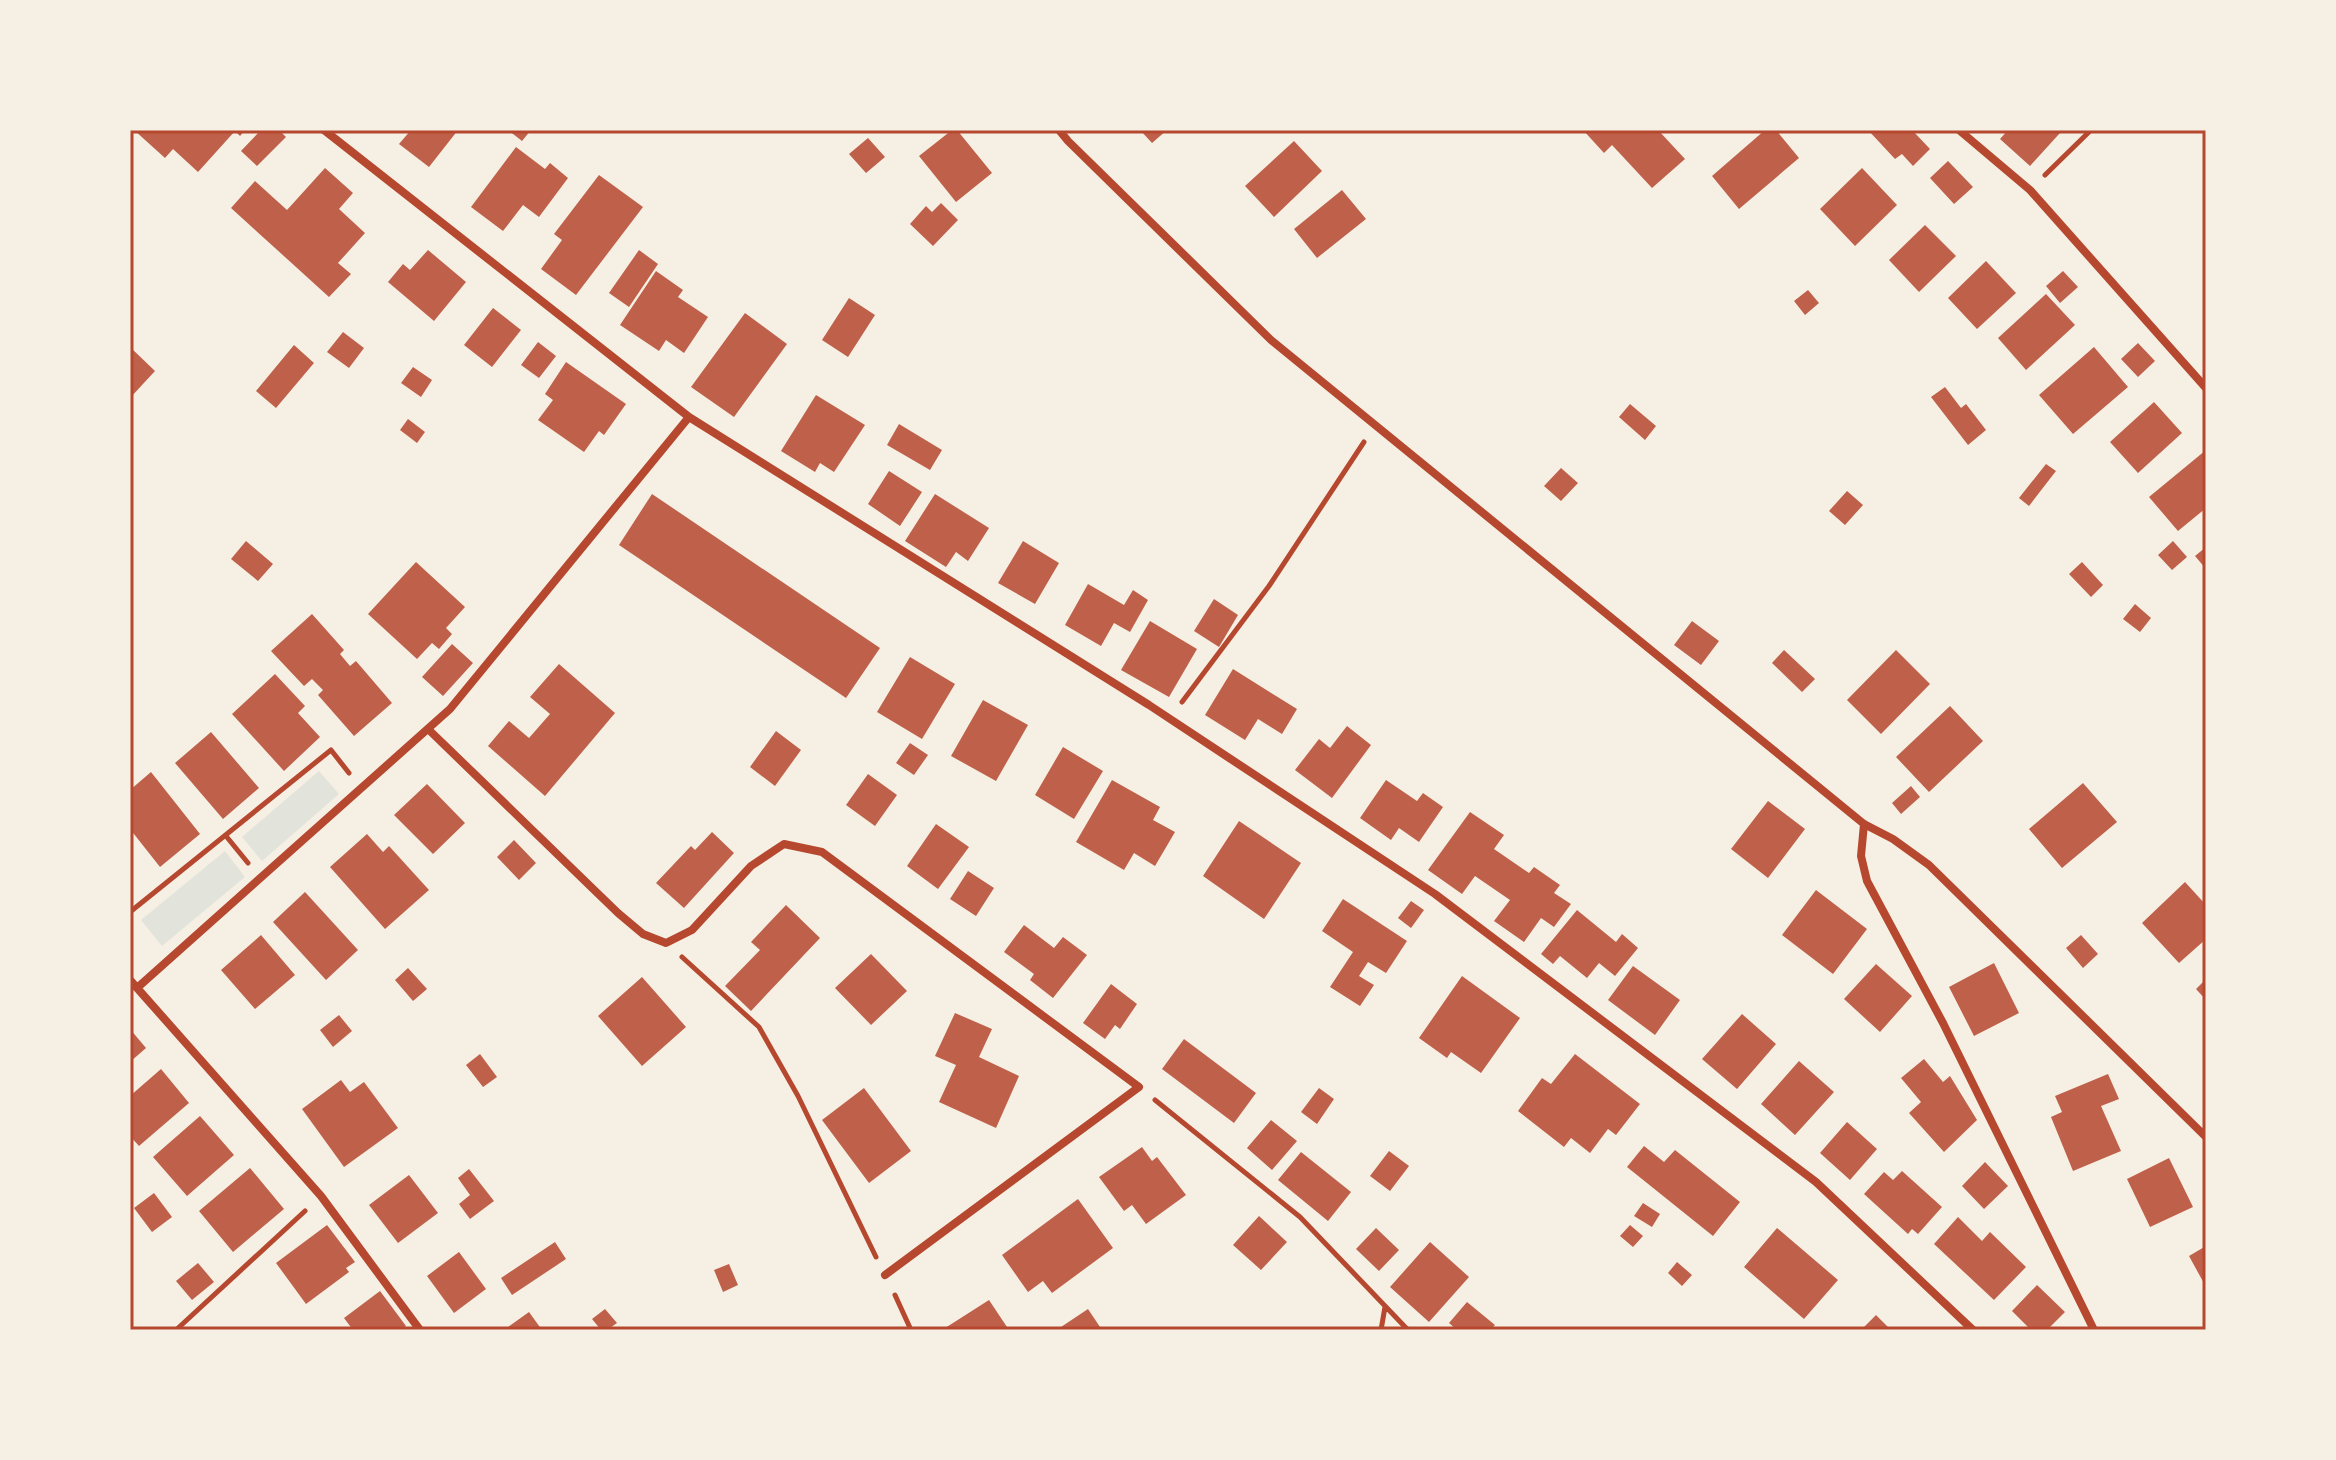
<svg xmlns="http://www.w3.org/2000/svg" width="2336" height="1460" viewBox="0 0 2336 1460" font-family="'Titillium Web',sans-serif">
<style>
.green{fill:#e2e4dc}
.building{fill:#bf614a}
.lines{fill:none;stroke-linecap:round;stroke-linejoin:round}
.path{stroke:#b5482f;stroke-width:5}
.minor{stroke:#b5482f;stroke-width:8}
.neatline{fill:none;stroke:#b5482f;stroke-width:3}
</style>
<rect width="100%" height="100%" fill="#f6efe4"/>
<path class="green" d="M 319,771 L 339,794 L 262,861 L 242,837 Z
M 225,851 L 245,877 L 162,946 L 141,920 Z"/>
<path class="building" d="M 134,130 L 245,130 L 240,136 L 235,131 L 198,172 L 173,149 L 165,158 Z
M 261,130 L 279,130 L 286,137 L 257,166 L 241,151 Z
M 411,130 L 458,130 L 429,167 L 399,144 Z
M 508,130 L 531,130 L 522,141 Z
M 952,130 L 957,130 L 992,173 L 956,202 L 919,156 Z
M 1140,130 L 1167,130 L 1152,143 Z
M 1583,130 L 1658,130 L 1685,159 L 1652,188 L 1612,145 L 1604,153 Z
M 1765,130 L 1776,130 L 1799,158 L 1739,209 L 1712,176 Z
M 1868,130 L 1912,130 L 1930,149 L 1913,166 L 1902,154 L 1895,159 Z
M 2008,130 L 2057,130 L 2060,133 L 2030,166 L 2000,139 Z
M 868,138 L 885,157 L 866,173 L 849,154 Z
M 1294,141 L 1322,171 L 1274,217 L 1245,186 Z
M 516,147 L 545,169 L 550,163 L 568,178 L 539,217 L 523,205 L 503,231 L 471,207 Z
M 1948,161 L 1973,187 L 1954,204 L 1930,178 Z
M 325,168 L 353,193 L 339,209 L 365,233 L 338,263 L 351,274 L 329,297 L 231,208 L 255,181 L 287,210 Z
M 1862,168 L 1897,205 L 1855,246 L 1820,209 Z
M 599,175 L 643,207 L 576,295 L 541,269 L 562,240 L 554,234 Z
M 1342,190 L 1366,219 L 1317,258 L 1294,229 Z
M 941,203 L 958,220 L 933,246 L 910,224 L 926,206 L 932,212 Z
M 1925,225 L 1956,256 L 1919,292 L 1889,260 Z
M 428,250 L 466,282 L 434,321 L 388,282 L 403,264 L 410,270 Z
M 639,250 L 658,264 L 629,307 L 609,293 Z
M 1986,261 L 2016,293 L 1977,329 L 1948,298 Z
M 656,271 L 683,290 L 678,297 L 708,317 L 684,353 L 666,340 L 659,351 L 620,325 Z
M 2063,271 L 2078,287 L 2060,303 L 2046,286 Z
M 1808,290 L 1819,303 L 1805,315 L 1794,301 Z
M 2046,294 L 2075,325 L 2026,370 L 1998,338 Z
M 849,298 L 875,315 L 848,357 L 822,340 Z
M 493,308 L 521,330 L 492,367 L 464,345 Z
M 745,313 L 787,344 L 734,417 L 691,387 Z
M 343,332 L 364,348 L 349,368 L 327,352 Z
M 538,342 L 556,356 L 539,378 L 521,365 Z
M 2138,343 L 2155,361 L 2138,377 L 2121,359 Z
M 294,345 L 314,363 L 276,408 L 256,391 Z
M 130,347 L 155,371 L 130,398 Z
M 2094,347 L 2128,387 L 2073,434 L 2039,395 Z
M 566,362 L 626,404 L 604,435 L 599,431 L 584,452 L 538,420 L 553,400 L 545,394 Z
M 413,367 L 432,380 L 421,397 L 401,383 Z
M 1945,387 L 1961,408 L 1966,404 L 1986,430 L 1968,445 L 1931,397 Z
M 816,395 L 865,425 L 834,472 L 820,463 L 815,472 L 781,451 Z
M 2154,402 L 2182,433 L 2138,473 L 2110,442 Z
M 1630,404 L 1656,426 L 1645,440 L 1619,417 Z
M 408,419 L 425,432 L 417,443 L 400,430 Z
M 899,424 L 942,450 L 930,470 L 887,445 Z
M 2206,450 L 2206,508 L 2178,531 L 2149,497 Z
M 2046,464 L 2056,471 L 2029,506 L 2019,498 Z
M 1561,468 L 1578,483 L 1561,501 L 1544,486 Z
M 889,471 L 922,492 L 900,526 L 868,504 Z
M 1847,491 L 1863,505 L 1845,525 L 1829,511 Z
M 652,494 L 880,648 L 846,698 L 619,545 Z
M 935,494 L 989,528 L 968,561 L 956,552 L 946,567 L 905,541 Z
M 246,541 L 273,564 L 258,581 L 231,559 Z
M 1023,541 L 1059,563 L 1035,604 L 998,583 Z
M 2173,541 L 2187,557 L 2172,570 L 2158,555 Z
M 2206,547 L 2206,569 L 2195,556 Z
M 416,562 L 465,607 L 446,628 L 452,634 L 439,649 L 432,643 L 417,659 L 368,614 Z
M 2082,562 L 2103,585 L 2091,597 L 2069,574 Z
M 1088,584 L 1124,605 L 1133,590 L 1148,600 L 1130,632 L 1114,623 L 1101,646 L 1065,625 Z
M 1214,599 L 1238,615 L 1219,647 L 1194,631 Z
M 2135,604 L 2151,618 L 2140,632 L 2123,619 Z
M 312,614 L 344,650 L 340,654 L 350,666 L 356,661 L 392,703 L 354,736 L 318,695 L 323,690 L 312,679 L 304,686 L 271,651 Z
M 1150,621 L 1197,649 L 1169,697 L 1121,670 Z
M 1692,621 L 1719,641 L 1701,665 L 1674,645 Z
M 452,644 L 473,663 L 443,696 L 422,677 Z
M 1784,650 L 1815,679 L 1802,692 L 1772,663 Z
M 1896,650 L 1930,684 L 1881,734 L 1847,700 Z
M 910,657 L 955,684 L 922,739 L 877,712 Z
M 559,664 L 615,713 L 545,796 L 488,746 L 509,721 L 529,738 L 550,714 L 530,697 Z
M 1233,669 L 1297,709 L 1282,734 L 1258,719 L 1245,740 L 1205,715 Z
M 275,674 L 305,706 L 298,713 L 320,737 L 284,771 L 232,714 Z
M 983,700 L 1028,725 L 996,781 L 951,756 Z
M 1950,706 L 1983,741 L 1929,792 L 1896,757 Z
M 1347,726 L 1371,745 L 1332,798 L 1295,770 L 1319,739 L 1330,748 Z
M 776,731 L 801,750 L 775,786 L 750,767 Z
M 211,732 L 259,788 L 223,819 L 175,763 Z
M 910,743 L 928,755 L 914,775 L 896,763 Z
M 1063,747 L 1103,771 L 1074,819 L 1035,795 Z
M 151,772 L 200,834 L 160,867 L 130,829 L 130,790 Z
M 868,774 L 897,795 L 875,826 L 846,805 Z
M 1112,780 L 1160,807 L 1153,820 L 1175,832 L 1155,866 L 1134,853 L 1124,870 L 1076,842 Z
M 1386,780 L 1417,801 L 1423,793 L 1443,807 L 1419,842 L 1399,828 L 1391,840 L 1360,818 Z
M 2083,783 L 2117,822 L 2062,868 L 2029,829 Z
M 427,784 L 465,823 L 433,854 L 394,815 Z
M 1911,786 L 1920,797 L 1901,814 L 1892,803 Z
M 1768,801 L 1805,829 L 1768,878 L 1731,849 Z
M 1470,812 L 1504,835 L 1494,849 L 1529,873 L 1534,867 L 1560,885 L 1554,893 L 1571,904 L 1554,927 L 1541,918 L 1524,942 L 1494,921 L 1510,900 L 1475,876 L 1462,894 L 1428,870 Z
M 1239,821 L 1301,863 L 1264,919 L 1203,876 Z
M 936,824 L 969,847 L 938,889 L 907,866 Z
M 712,832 L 734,853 L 684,908 L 656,883 L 691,846 L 695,850 Z
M 367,834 L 383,852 L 389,846 L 429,890 L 385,929 L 330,867 Z
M 514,840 L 536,863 L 519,880 L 497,857 Z
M 968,871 L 994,888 L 976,916 L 950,899 Z
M 2185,882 L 2206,905 L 2206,939 L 2179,963 L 2142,923 Z
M 1816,890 L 1867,929 L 1833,974 L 1782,935 Z
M 305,892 L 358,950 L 326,980 L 273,922 Z
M 1343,899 L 1407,941 L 1386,973 L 1368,962 L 1359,976 L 1374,985 L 1360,1006 L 1330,987 L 1353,952 L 1322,931 Z
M 1411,901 L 1424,910 L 1411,928 L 1398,918 Z
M 786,905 L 820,938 L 751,1011 L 725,986 L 760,950 L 751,942 Z
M 1577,910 L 1616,942 L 1622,934 L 1638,948 L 1615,976 L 1599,963 L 1587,978 L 1560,956 L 1553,964 L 1541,954 Z
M 1024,925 L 1054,948 L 1063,937 L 1087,955 L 1053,998 L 1030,980 L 1034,974 L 1004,952 Z
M 261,935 L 295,975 L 255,1009 L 221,970 Z
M 2081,935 L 2098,954 L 2083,968 L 2066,948 Z
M 871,954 L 907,991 L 871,1025 L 835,988 Z
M 1994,963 L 2019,1013 L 1974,1036 L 1949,987 Z
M 1876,964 L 1912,996 L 1880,1032 L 1844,999 Z
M 1633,966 L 1680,1000 L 1655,1035 L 1608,1000 Z
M 408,968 L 427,989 L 413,1001 L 395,980 Z
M 1462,976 L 1520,1018 L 1481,1073 L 1451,1052 L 1447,1058 L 1419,1038 Z
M 642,977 L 686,1027 L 642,1066 L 598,1016 Z
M 2206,979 L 2206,1000 L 2196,989 Z
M 1111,984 L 1137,1004 L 1120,1029 L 1115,1025 L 1105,1039 L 1083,1023 Z
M 955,1013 L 992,1029 L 979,1057 L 1019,1076 L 996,1128 L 939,1102 L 956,1065 L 935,1056 Z
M 1742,1014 L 1776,1044 L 1737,1089 L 1702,1059 Z
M 339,1015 L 352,1031 L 333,1047 L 320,1030 Z
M 130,1029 L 146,1048 L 130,1062 Z
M 1184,1039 L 1256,1093 L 1234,1123 L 1162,1069 Z
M 480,1054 L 497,1077 L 483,1087 L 466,1065 Z
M 1575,1054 L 1640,1104 L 1616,1135 L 1608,1129 L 1590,1153 L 1571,1138 L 1564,1147 L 1518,1111 L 1542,1078 L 1551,1084 Z
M 1924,1059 L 1943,1082 L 1950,1076 L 1977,1120 L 1944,1152 L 1909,1113 L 1921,1102 L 1901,1078 Z
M 1799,1061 L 1834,1092 L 1795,1135 L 1761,1104 Z
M 161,1069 L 189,1103 L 139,1146 L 130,1136 L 130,1096 Z
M 2108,1074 L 2119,1099 L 2101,1106 L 2121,1151 L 2073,1171 L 2051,1117 L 2062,1112 L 2055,1096 Z
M 341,1080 L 350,1092 L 364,1082 L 398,1128 L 344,1167 L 302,1109 Z
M 864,1088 L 911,1151 L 869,1183 L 822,1120 Z
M 1319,1088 L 1334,1099 L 1317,1124 L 1301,1112 Z
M 200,1116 L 234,1155 L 187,1196 L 153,1157 Z
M 1271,1120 L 1297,1141 L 1272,1170 L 1247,1148 Z
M 1847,1122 L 1877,1149 L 1850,1180 L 1820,1153 Z
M 1644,1146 L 1664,1162 L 1675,1150 L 1740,1202 L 1713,1236 L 1627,1167 Z
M 1142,1147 L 1152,1161 L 1157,1157 L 1186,1195 L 1146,1224 L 1132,1205 L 1124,1211 L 1099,1177 Z
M 1389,1151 L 1409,1166 L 1390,1191 L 1370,1176 Z
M 1301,1152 L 1351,1192 L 1328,1221 L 1278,1180 Z
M 2169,1158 L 2193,1207 L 2150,1227 L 2127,1179 Z
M 1985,1162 L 2008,1186 L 1984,1209 L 1962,1186 Z
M 250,1168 L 284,1209 L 233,1252 L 199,1211 Z
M 469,1169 L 494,1201 L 470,1219 L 459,1204 L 470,1195 L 458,1178 Z
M 1902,1171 L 1942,1207 L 1918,1234 L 1912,1229 L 1908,1234 L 1864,1194 L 1884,1172 L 1893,1180 Z
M 409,1175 L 438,1213 L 398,1243 L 369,1205 Z
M 154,1193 L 172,1217 L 152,1232 L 134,1208 Z
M 1078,1199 L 1113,1248 L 1052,1293 L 1043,1281 L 1028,1292 L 1002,1255 Z
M 1643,1203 L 1660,1214 L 1652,1227 L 1634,1216 Z
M 1259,1216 L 1287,1242 L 1261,1270 L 1233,1245 Z
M 1958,1217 L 1982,1241 L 1990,1232 L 2026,1267 L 1994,1300 L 1934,1244 Z
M 327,1225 L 355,1262 L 346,1268 L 349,1272 L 306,1304 L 276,1263 Z
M 1630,1225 L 1643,1236 L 1633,1247 L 1620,1236 Z
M 1376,1228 L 1399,1250 L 1379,1271 L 1356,1249 Z
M 1777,1228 L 1838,1280 L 1804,1319 L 1744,1267 Z
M 555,1242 L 566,1259 L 512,1295 L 501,1278 Z
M 1430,1242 L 1469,1277 L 1429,1322 L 1390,1287 Z
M 2206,1246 L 2206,1287 L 2189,1256 Z
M 459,1252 L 486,1289 L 454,1313 L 427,1276 Z
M 1677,1262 L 1692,1275 L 1682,1286 L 1668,1273 Z
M 198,1263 L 214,1282 L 192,1300 L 176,1281 Z
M 729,1264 L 738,1285 L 723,1292 L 714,1270 Z
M 2037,1285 L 2065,1312 L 2047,1330 L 2031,1330 L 2012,1311 Z
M 380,1291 L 406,1326 L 400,1330 L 353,1330 L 344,1318 Z
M 989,1300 L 1009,1330 L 942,1330 Z
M 1467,1302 L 1495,1325 L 1490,1330 L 1457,1330 L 1449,1323 Z
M 605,1309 L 617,1323 L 607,1330 L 601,1330 L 592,1319 Z
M 1088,1309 L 1102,1330 L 1063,1330 L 1061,1327 Z
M 529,1312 L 542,1330 L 504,1330 Z
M 1876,1315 L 1891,1330 L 1861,1330 Z"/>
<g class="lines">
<path class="path" d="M 2045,175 L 2091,130
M 1182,702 L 1269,586 L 1364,442
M 226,836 L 248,863
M 130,912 L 331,750 L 349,773
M 682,957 L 759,1027 L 798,1096 L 876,1257
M 1155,1100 L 1300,1217 L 1408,1330
M 895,1295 L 911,1330
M 176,1330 L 305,1211
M 1381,1330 L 1385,1307"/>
<path class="minor" d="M 324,130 L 689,417 L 1149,705 L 1435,894 L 1816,1182 L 1973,1330
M 1059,130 L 1068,141 L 1271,340 L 1864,824 L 1893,839 L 1929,865 L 2206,1137
M 1959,130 L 2030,190 L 2206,388
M 428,729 L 618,913 L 643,934 L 666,943 L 692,930 L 751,866 L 784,844 L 822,852 L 1139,1087 L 885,1275
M 1864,824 L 1861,856 L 1867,881 L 1943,1023 L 2094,1330
M 130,980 L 321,1196 L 420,1330
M 137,988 L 450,709 L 689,417"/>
</g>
<rect width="2336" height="1460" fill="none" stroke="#f6efe4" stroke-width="264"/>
<rect x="132" y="132" width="2072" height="1196" class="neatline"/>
</svg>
